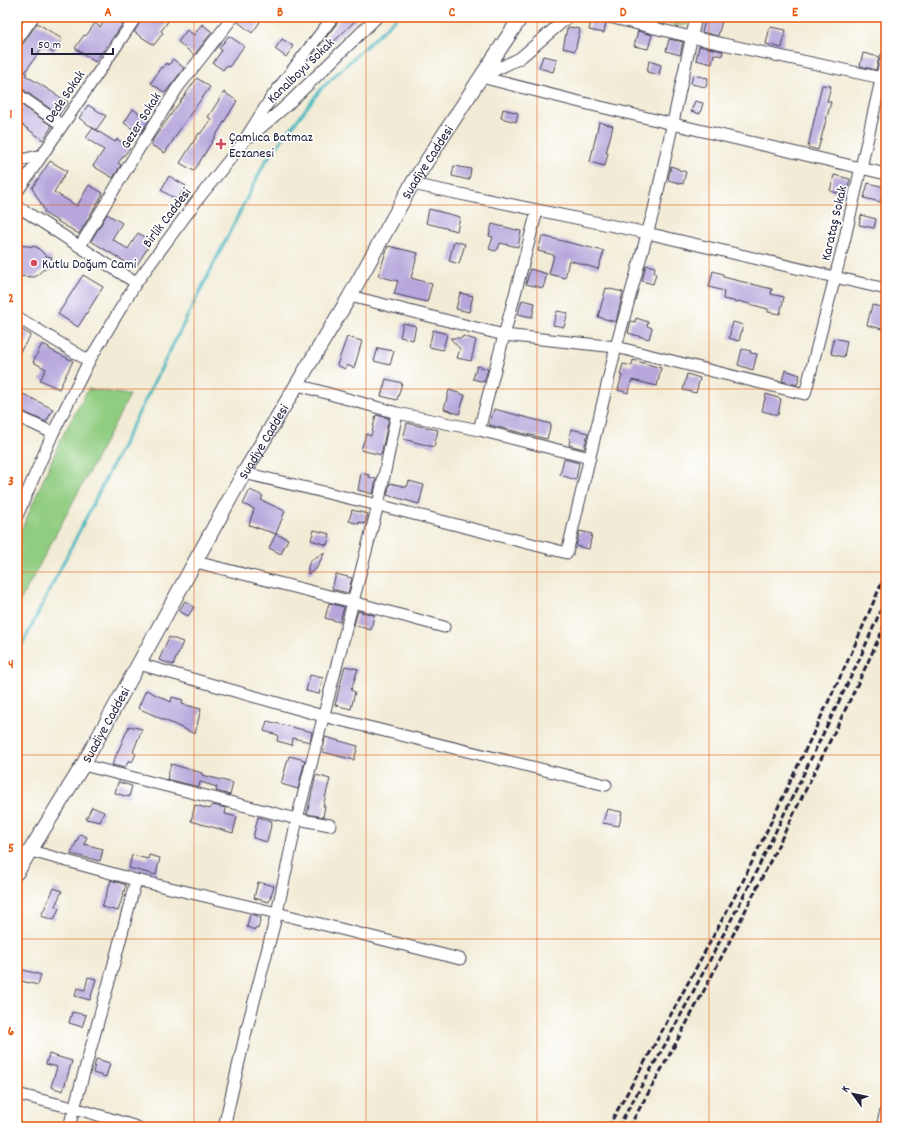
<svg xmlns="http://www.w3.org/2000/svg" width="903" height="1144" viewBox="0 0 903 1144" font-family="Dekko,sans-serif">
<style>
.green{fill:#91cd81;stroke:#5a785e}
.lines{fill:none;stroke-linecap:round;stroke-linejoin:round}
.stream{stroke:#49b8c1;stroke-width:3}
.building{fill:#b6a6db}
.minor-casing{stroke:#414052;stroke-width:13}
.major-casing{stroke:#414052;stroke-width:16}
.minor{stroke:#fff;stroke-width:11}
.major{stroke:#fff;stroke-width:14}
.rail{stroke:#22223b;stroke-width:3;stroke-dasharray:6 3;stroke-linecap:butt}
.grid{fill:none;stroke:#e8590c;stroke-width:1;stroke-opacity:0.55}
.poi-dot{fill:#d1495b;stroke:#fff;stroke-width:1.5}
.labels{text-anchor:middle;stroke-width:3.5;stroke-linejoin:round;paint-order:stroke}
.street-label{font-size:14px;fill:#22223b;stroke:#fff}
.poi-label{font-size:14px;fill:#22223b;stroke:#fff;text-anchor:start}
.neatline{fill:none;stroke:#e8590c;stroke-width:1.5}
.grid-label{font-size:13px;text-anchor:middle;font-weight:bold;fill:#e8590c}
</style>
<rect width="100%" height="100%" fill="#fff"/>
<filter id="ink" filterUnits="userSpaceOnUse"><feTurbulence type="fractalNoise" baseFrequency=".025" numOctaves="2"/><feDisplacementMap in="SourceGraphic" scale="8" xChannelSelector="R" yChannelSelector="G"/><feConvolveMatrix kernelMatrix="1 2 1 2 8 2 1 2 1" color-interpolation-filters="sRGB"/></filter>
<filter id="wash" filterUnits="userSpaceOnUse"><feTurbulence type="fractalNoise" baseFrequency=".012" numOctaves="4" result="noise"/><feDisplacementMap in="SourceGraphic" scale="16" xChannelSelector="R" yChannelSelector="G"/><feGaussianBlur stdDeviation="0.9" result="paint"/><feColorMatrix in="noise" values="0 0 0 0 0 0 0 0 0 0 0 0 0 0 0 0 0 1.4 0 .05"/><feComposite in="paint" operator="in"/></filter>
<g filter="url(#wash)">
<rect width="100%" height="100%" fill="#f2ebd5"/>
<path class="green" d="M 643,17 L 689,17 L 687,24 L 682,26 Z
M 88,389 L 130,395 L 17,607 L 17,540 L 61,439 Z"/>
<g class="lines">
<path class="stream" d="M 17,655 L 265,162 L 321,89 L 397,17"/>
</g>
<g id="blocks">
<path class="building" d="M 17,17 L 24,17 L 17,28 Z
M 107,17 L 128,17 L 95,62 L 75,48 L 84,35 L 86,36 L 95,23 L 100,27 Z
M 143,17 L 165,17 L 169,20 L 161,31 L 163,33 L 154,45 L 134,32 Z
M 240,17 L 262,17 L 259,21 L 260,22 L 252,33 L 238,22 Z
M 342,17 L 359,17 L 317,58 L 313,54 Z
M 706,17 L 722,21 L 718,36 L 702,32 Z
M 592,18 L 603,21 L 606,23 L 604,33 L 589,30 Z
M 37,23 L 62,39 L 53,53 L 43,46 L 25,72 L 27,73 L 25,75 L 68,102 L 59,115 L 21,88 L 17,87 L 17,47 L 23,44 Z
M 202,24 L 212,32 L 194,55 L 178,42 L 187,30 L 194,35 Z
M 570,27 L 580,29 L 575,51 L 563,48 L 567,29 Z
M 770,27 L 786,30 L 782,48 L 766,44 Z
M 638,31 L 652,35 L 648,49 L 634,46 Z
M 229,36 L 244,46 L 229,67 L 226,66 L 223,70 L 213,63 L 222,50 L 219,48 Z
M 282,39 L 293,46 L 286,57 L 275,49 Z
M 669,39 L 683,42 L 680,55 L 666,51 Z
M 699,46 L 723,51 L 722,56 L 714,54 L 712,64 L 696,60 Z
M 863,53 L 879,57 L 876,70 L 860,66 Z
M 543,56 L 557,59 L 553,72 L 539,68 Z
M 173,59 L 184,68 L 165,93 L 151,83 L 161,67 L 162,68 L 166,63 L 169,65 Z
M 649,61 L 661,65 L 659,75 L 647,72 Z
M 693,75 L 708,78 L 706,87 L 691,84 Z
M 197,78 L 210,87 L 184,123 L 165,153 L 151,145 L 153,142 L 152,141 Z
M 822,85 L 831,86 L 827,101 L 831,102 L 818,150 L 808,147 Z
M 224,92 L 237,101 L 194,171 L 180,163 L 199,133 L 200,134 L 211,119 L 208,117 Z
M 695,101 L 703,103 L 700,114 L 691,111 Z
M 17,102 L 52,126 L 43,140 L 17,121 Z
M 88,105 L 106,116 L 96,130 L 79,118 Z
M 133,109 L 149,120 L 140,134 L 124,123 Z
M 503,109 L 518,113 L 516,122 L 501,118 Z
M 599,122 L 613,126 L 606,153 L 608,153 L 605,166 L 590,162 Z
M 93,128 L 115,142 L 117,139 L 130,148 L 118,163 L 121,165 L 113,178 L 93,166 L 104,150 L 86,138 Z
M 50,161 L 67,171 L 54,192 L 77,206 L 89,185 L 103,193 L 79,234 L 44,213 L 45,211 L 32,188 Z
M 454,166 L 471,169 L 469,180 L 452,176 Z
M 671,166 L 679,169 L 679,170 L 686,172 L 683,184 L 668,180 Z
M 834,175 L 850,179 L 846,195 L 830,191 Z
M 169,176 L 186,186 L 177,200 L 161,190 Z
M 868,183 L 884,187 L 880,202 L 864,198 Z
M 429,209 L 460,217 L 457,231 L 426,223 Z
M 107,214 L 122,223 L 112,239 L 128,249 L 138,233 L 152,241 L 135,268 L 91,241 Z
M 861,215 L 876,219 L 874,228 L 859,225 Z
M 492,224 L 521,231 L 518,247 L 500,243 L 498,249 L 495,251 L 489,249 L 493,237 L 489,236 Z
M 542,236 L 604,251 L 598,269 L 569,260 L 565,278 L 549,274 L 554,255 L 538,251 Z
M 454,241 L 465,244 L 459,264 L 449,261 Z
M 17,245 L 37,247 L 46,256 L 52,257 L 49,268 L 45,268 L 35,277 L 17,276 Z
M 388,246 L 418,253 L 411,278 L 432,284 L 427,302 L 394,294 L 398,281 L 378,276 Z
M 646,265 L 655,267 L 654,273 L 656,274 L 653,284 L 642,281 Z
M 530,269 L 547,274 L 543,288 L 526,284 Z
M 713,271 L 723,274 L 723,277 L 772,289 L 771,294 L 784,297 L 780,314 L 768,312 L 768,309 L 738,301 L 738,302 L 723,299 L 724,291 L 709,287 Z
M 83,275 L 103,287 L 78,327 L 58,314 Z
M 606,288 L 623,292 L 616,322 L 598,317 Z
M 460,293 L 473,296 L 469,312 L 456,309 Z
M 522,300 L 535,303 L 532,317 L 518,314 Z
M 872,305 L 886,308 L 886,330 L 867,325 Z
M 557,311 L 568,313 L 564,327 L 553,325 Z
M 636,318 L 648,322 L 647,326 L 652,328 L 649,339 L 628,333 L 631,321 L 635,322 Z
M 733,322 L 743,325 L 739,341 L 729,338 Z
M 403,323 L 416,326 L 413,340 L 400,337 Z
M 17,327 L 31,335 L 17,356 Z
M 433,330 L 447,334 L 443,350 L 429,347 Z
M 463,336 L 476,340 L 471,361 L 457,358 L 460,349 L 450,338 L 462,338 Z
M 347,337 L 362,341 L 354,368 L 347,365 L 345,369 L 337,365 Z
M 834,338 L 847,341 L 844,357 L 831,354 Z
M 42,344 L 49,347 L 49,349 L 73,361 L 59,389 L 40,380 L 46,369 L 33,362 Z
M 378,348 L 394,351 L 390,365 L 374,361 Z
M 742,349 L 751,351 L 750,353 L 757,354 L 753,370 L 738,365 Z
M 633,360 L 661,368 L 657,386 L 632,380 L 628,393 L 618,390 L 622,375 L 620,375 L 623,364 L 632,366 Z
M 477,366 L 488,369 L 484,382 L 473,379 Z
M 785,370 L 800,375 L 797,385 L 782,381 Z
M 687,374 L 700,378 L 696,393 L 683,390 Z
M 386,379 L 402,383 L 397,400 L 381,396 Z
M 449,390 L 465,395 L 459,414 L 444,409 Z
M 17,391 L 53,409 L 46,422 L 17,409 Z
M 766,394 L 781,399 L 778,415 L 762,411 Z
M 494,409 L 551,424 L 547,439 L 489,425 Z
M 376,415 L 389,418 L 381,455 L 361,450 L 366,434 L 371,436 Z
M 407,423 L 438,430 L 434,447 L 403,439 Z
M 571,429 L 588,433 L 584,449 L 569,445 L 570,439 L 569,438 Z
M 564,459 L 579,463 L 576,480 L 560,475 Z
M 361,473 L 369,475 L 369,477 L 376,479 L 373,494 L 358,490 Z
M 409,481 L 424,485 L 419,504 L 387,495 L 390,483 L 407,487 Z
M 250,490 L 263,496 L 261,500 L 285,511 L 276,534 L 249,525 L 254,509 L 243,504 Z
M 352,510 L 368,514 L 365,524 L 359,522 L 359,524 L 349,521 Z
M 314,530 L 330,534 L 327,545 L 311,540 Z
M 580,531 L 592,534 L 589,549 L 576,546 Z
M 276,534 L 288,539 L 281,554 L 269,548 Z
M 325,552 L 316,569 L 308,574 L 308,566 L 311,560 Z
M 336,574 L 352,578 L 348,593 L 332,589 Z
M 185,601 L 194,607 L 188,616 L 179,611 Z
M 329,603 L 344,607 L 340,622 L 325,618 Z
M 358,611 L 374,615 L 371,630 L 354,625 Z
M 169,637 L 183,642 L 173,665 L 159,660 Z
M 345,666 L 358,669 L 351,690 L 355,692 L 351,709 L 335,705 Z
M 310,675 L 323,678 L 319,694 L 306,691 Z
M 146,690 L 171,702 L 172,697 L 183,700 L 182,704 L 201,709 L 195,734 L 138,708 Z
M 267,721 L 312,732 L 310,742 L 293,738 L 292,745 L 277,741 L 278,735 L 264,731 Z
M 129,726 L 142,729 L 133,752 L 136,754 L 132,762 L 129,760 L 125,768 L 112,765 Z
M 325,737 L 358,746 L 354,760 L 323,752 Z
M 289,756 L 305,760 L 298,789 L 281,784 Z
M 171,764 L 202,773 L 202,775 L 233,783 L 230,795 L 216,791 L 217,787 L 200,782 L 199,787 L 167,779 Z
M 316,775 L 330,779 L 323,806 L 325,806 L 323,817 L 307,814 Z
M 118,782 L 132,786 L 129,797 L 115,793 Z
M 195,805 L 210,809 L 212,805 L 226,808 L 225,814 L 237,817 L 233,833 L 191,821 Z
M 92,807 L 104,812 L 100,822 L 86,819 Z
M 607,809 L 622,812 L 619,826 L 603,823 Z
M 258,817 L 272,821 L 267,842 L 253,838 Z
M 80,834 L 87,837 L 84,844 L 103,849 L 100,861 L 71,854 Z
M 132,855 L 148,859 L 149,855 L 160,858 L 156,875 L 129,868 Z
M 111,880 L 126,885 L 118,911 L 102,907 Z
M 258,882 L 274,886 L 269,902 L 254,898 Z
M 54,888 L 62,891 L 55,906 L 59,908 L 54,920 L 41,916 Z
M 250,914 L 261,917 L 258,929 L 255,928 L 255,930 L 247,927 Z
M 17,968 L 41,975 L 38,985 L 17,980 Z
M 88,977 L 96,979 L 90,1000 L 75,996 L 77,988 L 85,990 Z
M 72,1012 L 86,1015 L 82,1027 L 69,1023 Z
M 49,1054 L 72,1061 L 63,1091 L 51,1087 L 57,1067 L 46,1064 Z
M 96,1059 L 110,1063 L 106,1077 L 93,1073 Z"/>
</g>
</g>
<g filter="url(#ink)">
<use href="#blocks" fill-opacity="0" stroke="#414052" stroke-width="1"/>
<g class="lines">
<defs>
<path id="minor" d="M 568,17 L 520,58 L 481,77 L 588,104 L 886,174
M 609,17 L 691,37 L 886,79
M 17,40 L 33,17
M 17,94 L 62,125
M 251,136 L 287,105 L 377,17
M 17,161 L 42,155
M 412,184 L 647,233 L 886,289
M 17,192 L 136,17
M 17,206 L 136,283
M 80,246 L 135,155 L 178,87 L 233,17
M 350,296 L 504,335 L 616,347 L 805,394 L 844,242 L 886,58
M 17,317 L 89,361
M 298,385 L 397,413 L 479,430 L 590,458
M 17,416 L 53,433
M 479,430 L 537,211
M 244,473 L 378,505 L 397,413
M 17,516 L 53,433 L 89,361 L 136,283 L 198,199 L 242,144 L 271,98 L 333,17
M 196,562 L 353,602 L 444,627
M 139,664 L 323,716 L 606,785
M 83,765 L 297,819 L 330,825
M 31,851 L 136,880 L 277,913 L 460,959
M 17,1094 L 85,1111 L 137,1127
M 69,1127 L 109,982 L 136,880
M 224,1127 L 245,1036 L 277,913 L 297,819 L 378,505 L 567,553 L 616,347 L 654,209 L 696,17
M 882,1127 L 886,1111"/>
<g id="major">
<path id="s1" d="M 17,872 L 83,765 L 244,473 L 350,296 L 412,184 L 481,77 L 521,17"/>
</g>
</defs>
<use href="#minor" class="minor-casing"/>
<use href="#major" class="major-casing"/>
<use href="#minor" class="minor"/>
<use href="#major" class="major"/>
<path class="rail" d="M 608,1127 L 656,1042 L 742,883 L 851,654 L 886,573
M 618,1127 L 666,1043 L 750,884 L 860,658 L 886,598
M 629,1127 C 691,1019 747,909 802,797 C 831,739 860,681 886,622"/>
</g>
</g>
<path class="grid" d="M 194,17 L 194,1127M 366,17 L 366,1127M 537,17 L 537,1127M 709,17 L 709,1127M 17,205 L 886,205M 17,389 L 886,389M 17,572 L 886,572M 17,755 L 886,755M 17,939 L 886,939"/>
<g class="poi-dot">
<path d="M219 138h4v4h4v4h-4v4h-4v-4h-4v-4h4z"/>
<circle cx="34" cy="263" r="4"/>
</g>
<g class="labels">
<g class="street-label">
<text transform="translate(300 70) rotate(-44)" y="5">Kanalboyu Sokak</text>
<text transform="translate(64 96) rotate(-56)" y="5">Dede Sokak</text>
<text transform="translate(140 120) rotate(-58)" y="5">Gezer Sokak</text>
<text dy="5" stroke="none"><textPath href="#s1" startOffset="820">Suadiye Caddesi</textPath></text>
<text transform="translate(166 217) rotate(-53)" y="5">Birlik Caddesi</text>
<text transform="translate(833 223) rotate(-77)" y="5">Karataş Sokak</text>
<text dy="5" stroke="none"><textPath href="#s1" startOffset="496">Suadiye Caddesi</textPath></text>
<text dy="5" stroke="none"><textPath href="#s1" startOffset="172">Suadiye Caddesi</textPath></text>
</g>
<g class="poi-label">
<text x="229" y="141">Çamlıca Batmaz<tspan x="229" dy="16">Eczanesi</tspan></text>
<text x="42" y="268">Kutlu Doğum Cami</text>
</g>
</g>
<rect width="903" height="1144" fill="none" stroke="#fff" stroke-width="44"/>
<g transform="translate(853 1094) rotate(303)" stroke="#ffffff" stroke-width="3" paint-order="stroke">
<path d="M0-3L7 15L0 10L-7 15Z" fill="#22223b"/>
<text y="-6" font-size="11" font-weight="bold" text-anchor="middle" fill="#22223b">K</text>
</g>
<path d="M32 48v6h81v-6" fill="none" stroke="#22223b" stroke-width="2"/>
<text x="38" y="48" font-size="12" fill="#22223b" stroke="#ffffff" stroke-width="3" paint-order="stroke">50 m</text>
<rect x="22" y="22" width="859" height="1100" class="neatline"/>
<g class="grid-label">
<text x="108" y="16">A</text>
<text x="280" y="16">B</text>
<text x="452" y="16">C</text>
<text x="623" y="16">D</text>
<text x="795" y="16">E</text>
<text x="11" y="118">1</text>
<text x="11" y="302">2</text>
<text x="11" y="485">3</text>
<text x="11" y="668">4</text>
<text x="11" y="852">5</text>
<text x="11" y="1035">6</text>
</g>
</svg>
